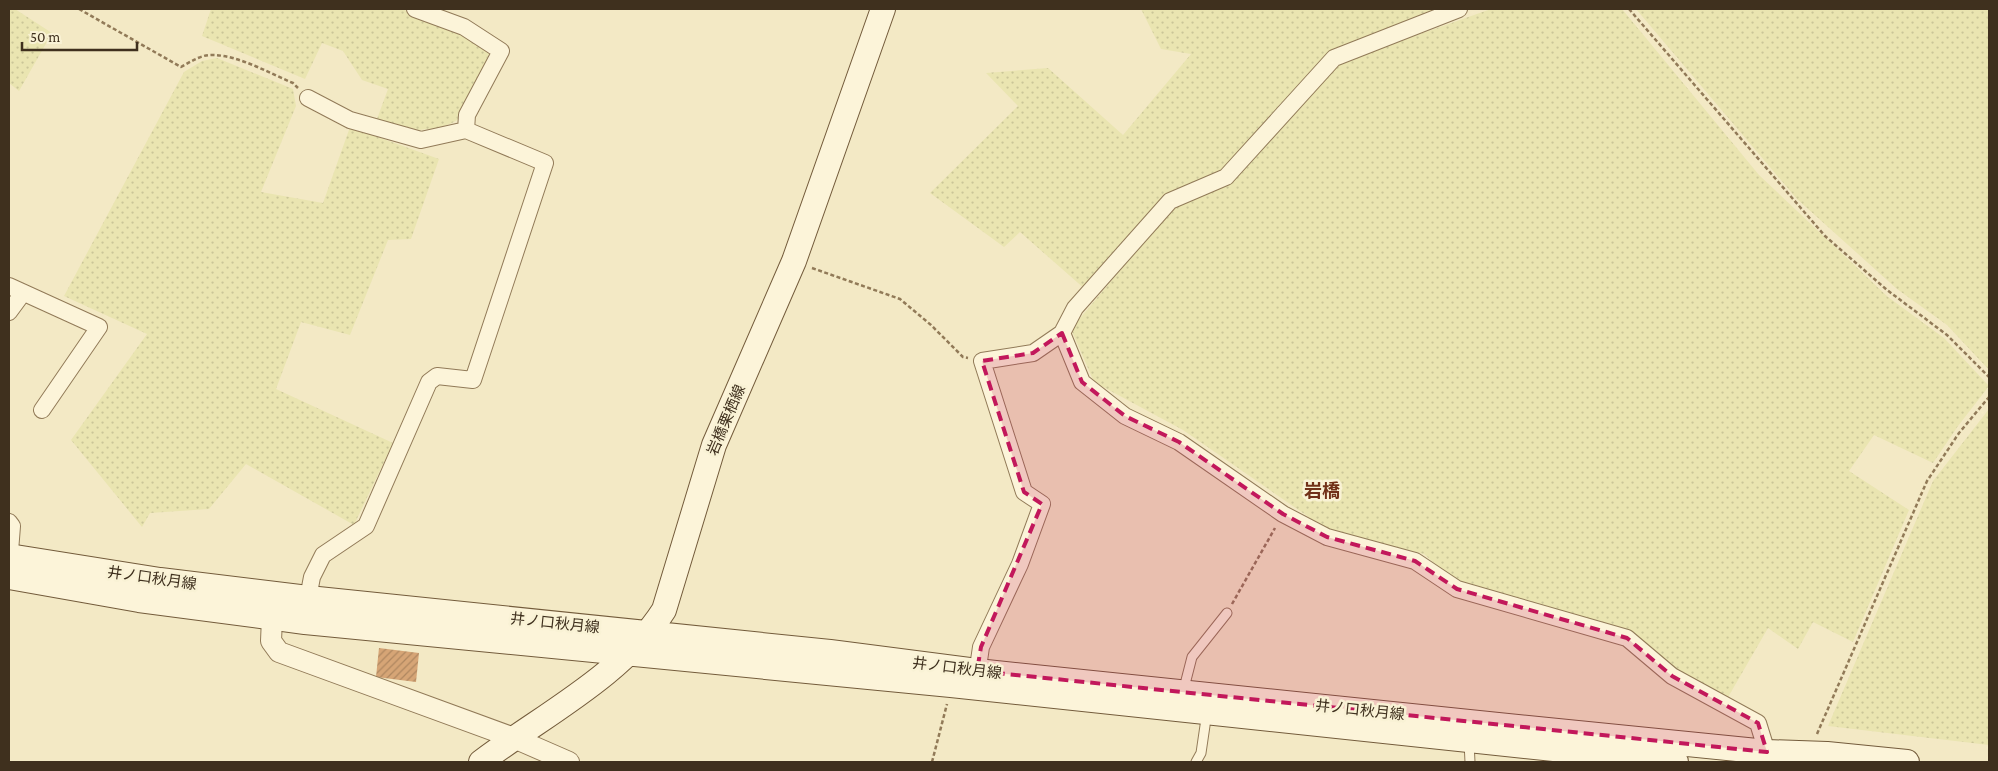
<svg xmlns="http://www.w3.org/2000/svg" width="1998" height="771" viewBox="0 0 1998 771" font-family="'Crimson Pro','Noto Sans JP',serif">
<style>
.farmland{fill:url(#farmland-dots)}
.building{fill:url(#building-hatch)}
.lines{fill:none;stroke-linecap:round;stroke-linejoin:round}
.service-casing{stroke:#917a58;stroke-width:11}
.minor-casing{stroke:#917a58;stroke-width:18}
.tertiary-casing{stroke:#917a58;stroke-width:22}
.secondary-casing{stroke:#735b3b;stroke-width:26}
.path{stroke:#917a58;stroke-width:2.5;stroke-dasharray:4 2.5;stroke-linecap:butt}
.service{stroke:#fcf4d9;stroke-width:9}
.minor{stroke:#fcf4d9;stroke-width:16}
.tertiary{stroke:#fcf4d9;stroke-width:20}
.secondary{stroke:#fcf4d9;stroke-width:24}
.marked{fill:#c2185b;fill-opacity:0.2;stroke:#c2185b;stroke-width:4;stroke-dasharray:10 6;stroke-linejoin:round}
.labels{text-anchor:middle;stroke-width:5;stroke-linejoin:round;paint-order:stroke}
.street-label{font-size:15px;fill:#3f301e;stroke:#f9f2d5}
.quarter-label{font-size:18px;font-weight:bold;fill:#713118;stroke:#f9f2d5}
</style>
<defs>
<pattern id="farmland-dots" width="8" height="8" patternUnits="userSpaceOnUse" patternTransform="scale(1.25)"><rect width="8" height="8" fill="#eae5b1"/><path d="M2 2h.1M6 6h.1" fill="none" stroke="#cac598" stroke-width="1.8" stroke-linecap="round"/></pattern>
<pattern id="building-hatch" width="6" height="6" patternUnits="userSpaceOnUse" patternTransform="scale(1.25)"><rect width="6" height="6" fill="#d6a576"/><path d="M-1 1l2-2M0 6l6-6M5 7l2-2" fill="none" stroke="#af8760"/></pattern>
</defs>
<rect width="100%" height="100%" fill="#f3e9c5"/>
<path class="farmland" d="M 9,9 L 15,9 L 52,33 L 19,91 L 9,83 Z
M 211,9 L 402,9 L 465,34 L 491,50 L 462,117 L 452,123 L 438,128 L 418,130 L 377,119 L 388,89 L 362,80 L 343,51 L 322,43 L 305,79 L 202,36 Z
M 1141,9 L 1442,9 L 1326,55 L 1222,172 L 1162,199 L 1086,290 L 1020,232 L 1004,247 L 930,193 L 1018,106 L 986,73 L 1048,68 L 1123,135 L 1191,54 L 1161,49 Z
M 1491,9 L 1622,9 L 1759,175 L 1888,297 L 1944,338 L 1989,386 L 1958,426 L 1933,463 L 1874,435 L 1849,471 L 1909,510 L 1853,642 L 1813,622 L 1798,649 L 1768,628 L 1727,699 L 1655,657 L 1458,584 L 1424,554 L 1329,531 L 1183,430 L 1094,382 L 1071,329 L 1174,206 L 1230,182 L 1338,63 Z
M 1636,9 L 1989,9 L 1989,370 L 1947,325 L 1897,289 L 1797,199 Z
M 217,58 L 293,89 L 296,106 L 261,192 L 323,203 L 350,127 L 439,159 L 411,239 L 388,240 L 350,335 L 301,322 L 276,389 L 393,443 L 354,525 L 246,464 L 209,509 L 150,513 L 142,527 L 71,440 L 147,334 L 64,296 L 184,72 L 202,61 Z
M 1989,409 L 1989,745 L 1828,726 L 1933,481 Z"/>
<path class="building" d="M 379,648 L 419,653 L 416,682 L 376,677 Z"/>
<g class="lines">
<defs>
<path id="service" d="M 1183,692 L 1192,657 L 1227,613
M 1469,742 L 1470,762
M 1196,762 L 1201,753 L 1207,712"/>
<path id="minor" d="M 308,98 L 350,120 L 421,140 L 466,130
M 9,286 L 99,327 L 42,410
M 9,312 L 23,293
M 1062,333 L 1082,382 L 1125,416 L 1179,442 L 1283,514 L 1327,537 L 1415,561 L 1457,589 L 1627,638 L 1672,676 L 1758,723 L 1767,752
M 9,522 L 12,526 L 9,564
M 308,598 L 312,577 L 323,555 L 366,526 L 429,382 L 437,376 L 473,380 L 545,163 L 466,130 L 467,115 L 501,51 L 464,27 L 415,9
M 976,681 L 981,647 L 1020,564 L 1042,504 L 1024,492 L 982,361 L 1033,353 L 1062,333 L 1075,308 L 1170,201 L 1226,177 L 1334,58 L 1459,9"/>
<path id="tertiary" d="M 272,618 L 271,641 L 279,652 L 514,738 L 569,762"/>
<path id="secondary" d="M 9,556 L 160,580 L 308,598 L 830,652 L 977,671 L 1498,725 L 1767,752 L 1827,754 L 1907,762
M 9,577 L 139,600 L 305,622 L 951,685 L 1676,762
M 481,762 C 543,715 622,676 664,610 L 714,445 L 794,261 L 883,9"/>
</defs>
<use href="#service" class="service-casing"/>
<use href="#minor" class="minor-casing"/>
<use href="#tertiary" class="tertiary-casing"/>
<use href="#secondary" class="secondary-casing"/>
<path class="path" d="M 79,9 L 181,67 C 192,61 202,54 214,55 C 240,56 269,73 293,83 L 298,88
M 1629,9 L 1825,236 L 1887,290 L 1947,335 L 1989,377
M 812,268 L 900,299 L 931,325 L 963,357 L 968,358
M 1232,604 L 1275,528
M 1817,734 L 1927,481 L 1959,433 L 1989,397
M 932,762 L 947,704"/>
<use href="#service" class="service"/>
<use href="#minor" class="minor"/>
<use href="#tertiary" class="tertiary"/>
<use href="#secondary" class="secondary"/>
</g>
<path class="marked" d="M 1062,333 L 1082,382 L 1125,416 L 1179,442 L 1283,514 L 1327,537 L 1415,561 L 1457,589 L 1627,638 L 1672,676 L 1758,723 L 1767,752 L 977,671 L 981,647 L 1042,504 L 1024,492 L 982,361 L 1033,353 Z"/>
<g class="labels">
<g class="street-label">
<text transform="translate(726 420) rotate(-67)" y="5">岩橋栗栖線</text>
<text transform="translate(152 578) rotate(8)" y="5">井ノ口秋月線</text>
<text transform="translate(555 623) rotate(6)" y="5">井ノ口秋月線</text>
<text transform="translate(957 668) rotate(7)" y="5">井ノ口秋月線</text>
<text transform="translate(1360 710) rotate(6)" y="5">井ノ口秋月線</text>
</g>
<g class="quarter-label">
<text x="1322" y="497">岩橋</text>
</g>
</g>
<rect width="1998" height="771" fill="none" stroke="#3f301e" stroke-width="20"/>
<path d="M22 42v8h115v-8" fill="none" stroke="#3f301e" stroke-width="2.5"/>
<text x="30" y="42" font-size="15" fill="#3f301e" stroke="#f9f2d5" stroke-width="4" paint-order="stroke">50 m</text>
</svg>
